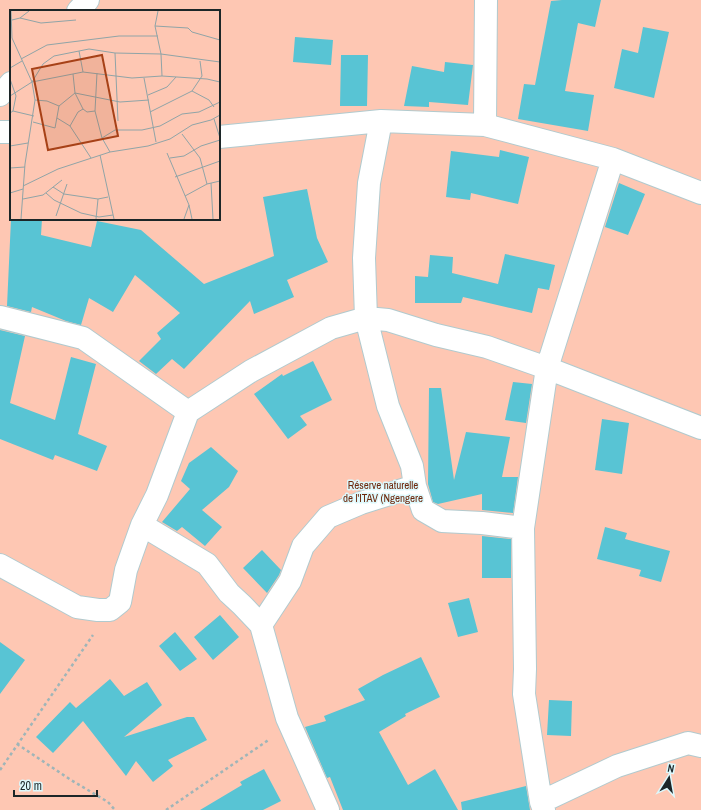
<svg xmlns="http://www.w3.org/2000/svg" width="701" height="810" viewBox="0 0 701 810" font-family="'Archivo Narrow',sans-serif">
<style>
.green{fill:#fec7b3;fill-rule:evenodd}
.building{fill:#58c4d4}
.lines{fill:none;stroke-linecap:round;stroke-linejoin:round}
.minor-casing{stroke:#b1cace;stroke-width:24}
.path{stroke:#9fb5b8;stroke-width:2.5;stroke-dasharray:3 3;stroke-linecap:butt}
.minor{stroke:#fff;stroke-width:22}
.labels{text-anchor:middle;stroke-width:3;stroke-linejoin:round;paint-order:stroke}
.park-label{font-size:11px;fill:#6d280c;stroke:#ddf8fc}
.inset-road{fill:none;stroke:#90a4a7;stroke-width:1}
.view{fill:#a74117;fill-opacity:0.15;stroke:#a74117;stroke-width:2}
.inset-edge{fill:none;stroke:#1c2628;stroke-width:2}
</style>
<rect width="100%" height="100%" fill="#ddf8fc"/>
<path class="green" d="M 0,0 L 701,0 L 701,810 L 0,810 ZM 11,11 L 219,11 L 219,219 L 11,219 Z"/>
<path class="building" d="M 562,0 L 601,0 L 595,27 L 578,23 L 565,91 L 594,95 L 588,131 L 518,119 L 524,84 L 535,85 L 551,1 Z
M 643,27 L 669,32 L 654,98 L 614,88 L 622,49 L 638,53 Z
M 295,37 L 333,40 L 331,65 L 293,62 Z
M 341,55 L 368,55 L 367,106 L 340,106 Z
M 445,62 L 473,65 L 468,105 L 429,102 L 429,107 L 404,106 L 412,66 L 444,72 Z
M 500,150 L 529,157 L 518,204 L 471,193 L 470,200 L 446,197 L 451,151 L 499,157 Z
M 619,183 L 645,194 L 628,235 L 605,227 Z
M 307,189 L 317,238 L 328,262 L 287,280 L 294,297 L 254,314 L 250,301 L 184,369 L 172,359 L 156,374 L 139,361 L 161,339 L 157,333 L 180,313 L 135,275 L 113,312 L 89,298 L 81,325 L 66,321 L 32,307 L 31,312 L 7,306 L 11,219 L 42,219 L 41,235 L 91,247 L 97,221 L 141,230 L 204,284 L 274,256 L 263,197 Z
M 505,254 L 555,265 L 549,290 L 538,288 L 532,313 L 463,297 L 461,303 L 415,303 L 415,276 L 428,277 L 430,255 L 453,257 L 452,273 L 498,284 Z
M 0,330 L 25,336 L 10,403 L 55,420 L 71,357 L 96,364 L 78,434 L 107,446 L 97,471 L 55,455 L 53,460 L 0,439 Z
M 313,361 L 332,400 L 300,416 L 307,425 L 288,439 L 254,394 L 282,374 L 283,376 Z
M 513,382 L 532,384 L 526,423 L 505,420 Z
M 429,388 L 441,388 L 454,480 L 466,432 L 510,437 L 502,477 L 518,477 L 513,513 L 482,510 L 482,494 L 438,504 L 433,502 L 428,484 Z
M 602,419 L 629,423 L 622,474 L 595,470 Z
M 211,447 L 238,471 L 229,487 L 202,510 L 222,527 L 205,546 L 182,527 L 177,531 L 162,522 L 190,489 L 181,481 L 189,463 Z
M 605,527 L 627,533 L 625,539 L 670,551 L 661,582 L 639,576 L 641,570 L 597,559 Z
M 482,536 L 511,539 L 511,578 L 482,578 Z
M 262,550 L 281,570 L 279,575 L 267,593 L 243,568 Z
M 469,598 L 478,632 L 458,637 L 448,603 Z
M 220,615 L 239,637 L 213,660 L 194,637 Z
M 175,632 L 197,659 L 180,671 L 159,646 Z
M 0,642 L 25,660 L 0,694 Z
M 421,657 L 440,697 L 405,714 L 406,716 L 379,732 L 408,785 L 435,769 L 458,810 L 343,810 L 330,777 L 327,778 L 305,727 L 326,721 L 324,716 L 365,700 L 358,689 L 383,675 Z
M 110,679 L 124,696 L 147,682 L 162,705 L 124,737 L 187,717 L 194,717 L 207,740 L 168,760 L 173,766 L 153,782 L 136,761 L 126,776 L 83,721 L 53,753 L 36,737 L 70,702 L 76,708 Z
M 549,700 L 572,701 L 571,736 L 547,735 Z
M 264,769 L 281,801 L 263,810 L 200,810 L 242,785 L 240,782 Z
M 526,786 L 530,810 L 462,810 L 461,802 Z"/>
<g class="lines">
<defs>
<path id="minor" d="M 78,11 L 88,0
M 0,95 L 11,83
M 381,121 L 369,183 L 364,258 L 366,318 L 388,406 L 412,466 L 415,486
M 485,125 L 486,0
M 0,132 L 11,132
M 219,137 L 381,121 L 485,125 L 613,159 L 701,193
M 0,317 L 83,338 L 188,412
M 142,525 L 207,564 L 229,593 L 242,605 L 261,625 L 287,718 L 328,810
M 0,565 L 77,607 L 98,610 L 110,610 L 120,602 L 126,570 L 142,525 L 157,495 L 188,412 L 251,371 L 331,328 L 366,318 L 388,320 L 436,335 L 487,347 L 547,368 L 701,428
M 261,625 L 290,581 L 303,546 L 328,517 L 361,503 L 415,486 L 423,510 L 442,521 L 482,523 L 523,528
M 541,802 L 617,766 L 688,743 L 701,746
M 544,810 L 541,802 L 524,694 L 525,669 L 523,528 L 547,368 L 613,159"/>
</defs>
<use href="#minor" class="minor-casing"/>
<path class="path" d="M 17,744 L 71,780 L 108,802 L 115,810
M 0,770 L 93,635
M 166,810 L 270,739"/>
<use href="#minor" class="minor"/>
</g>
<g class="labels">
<g class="park-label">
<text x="383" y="489">Réserve naturelle<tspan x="383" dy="13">de l'ITAV (Ngengere</tspan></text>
</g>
</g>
<g transform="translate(10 10)">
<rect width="210" height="210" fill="#ddf8fc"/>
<path d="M 0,1 L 210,1 L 210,209 L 0,209 Z" fill="#fec7b3"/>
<path class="inset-road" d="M 1,1 L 2,28 L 22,72 L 25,90 L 15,154 L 11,209M 148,1 L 145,16 L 151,44 L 152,66M 10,8 L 31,13 L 66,10M 2,10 L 10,8 L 19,1M 145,16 L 178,18 L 182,22 L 210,30M 69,41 L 73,62M 11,49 L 37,35 L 109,26 L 148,26M 0,58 L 12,51M 87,63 L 85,101 L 92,128 L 100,142M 63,64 L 65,83 L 73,99M 134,68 L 146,132M 0,69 L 6,86 L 3,101 L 0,103M 22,72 L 33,54 L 44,46 L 79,39 L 105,43M 182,81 L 199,90 L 204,97M 138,85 L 157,77 L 166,67M 0,86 L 22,72 L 73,62 L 122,68 L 152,66 L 197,69 L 210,72M 25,90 L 37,91 L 49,96M 3,101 L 24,106M 140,102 L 182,81 L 192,66 L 190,51M 47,108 L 60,116 L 81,148M 204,109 L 210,128M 108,111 L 105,43 L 151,44 L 210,52M 23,112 L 45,118 L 49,96 L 65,83 L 110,92 L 139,90M 60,116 L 68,102 L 73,99 L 77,102 L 85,101M 172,124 L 190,148 L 197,174M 92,128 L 105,120 L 132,120 L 150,116 L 172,104 L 189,102 L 210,92M 0,136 L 18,133M 157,143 L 179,195 L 182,209M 90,145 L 104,209M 160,148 L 174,146 L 191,136 L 210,130M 0,158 L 15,157M 165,167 L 210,151M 201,173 L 203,209M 13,176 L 48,159 L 100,142 L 138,136 L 160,129 L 182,115 L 201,110 L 210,105M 43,177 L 54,184 L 88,189 L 98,187M 0,183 L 13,179M 36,183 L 44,190 L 71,203 L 89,207 L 103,205M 175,186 L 197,174 L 210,171M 13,189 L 33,185 L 52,170M 46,206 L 57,174M 86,209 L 88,189M 174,209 L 179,195"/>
<path class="view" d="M 92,45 L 108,126 L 38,140 L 22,59 Z"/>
<rect width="210" height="210" class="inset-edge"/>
</g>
<g transform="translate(669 778) rotate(11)" stroke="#ddf8fc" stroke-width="3" paint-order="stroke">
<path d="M0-3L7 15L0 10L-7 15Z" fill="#1c2628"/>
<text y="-6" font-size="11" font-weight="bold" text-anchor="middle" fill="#1c2628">N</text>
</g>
<path d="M14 790v6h83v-6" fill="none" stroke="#1c2628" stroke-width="2"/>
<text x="20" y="790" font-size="12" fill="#1c2628" stroke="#ddf8fc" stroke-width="3" paint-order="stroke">20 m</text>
</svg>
